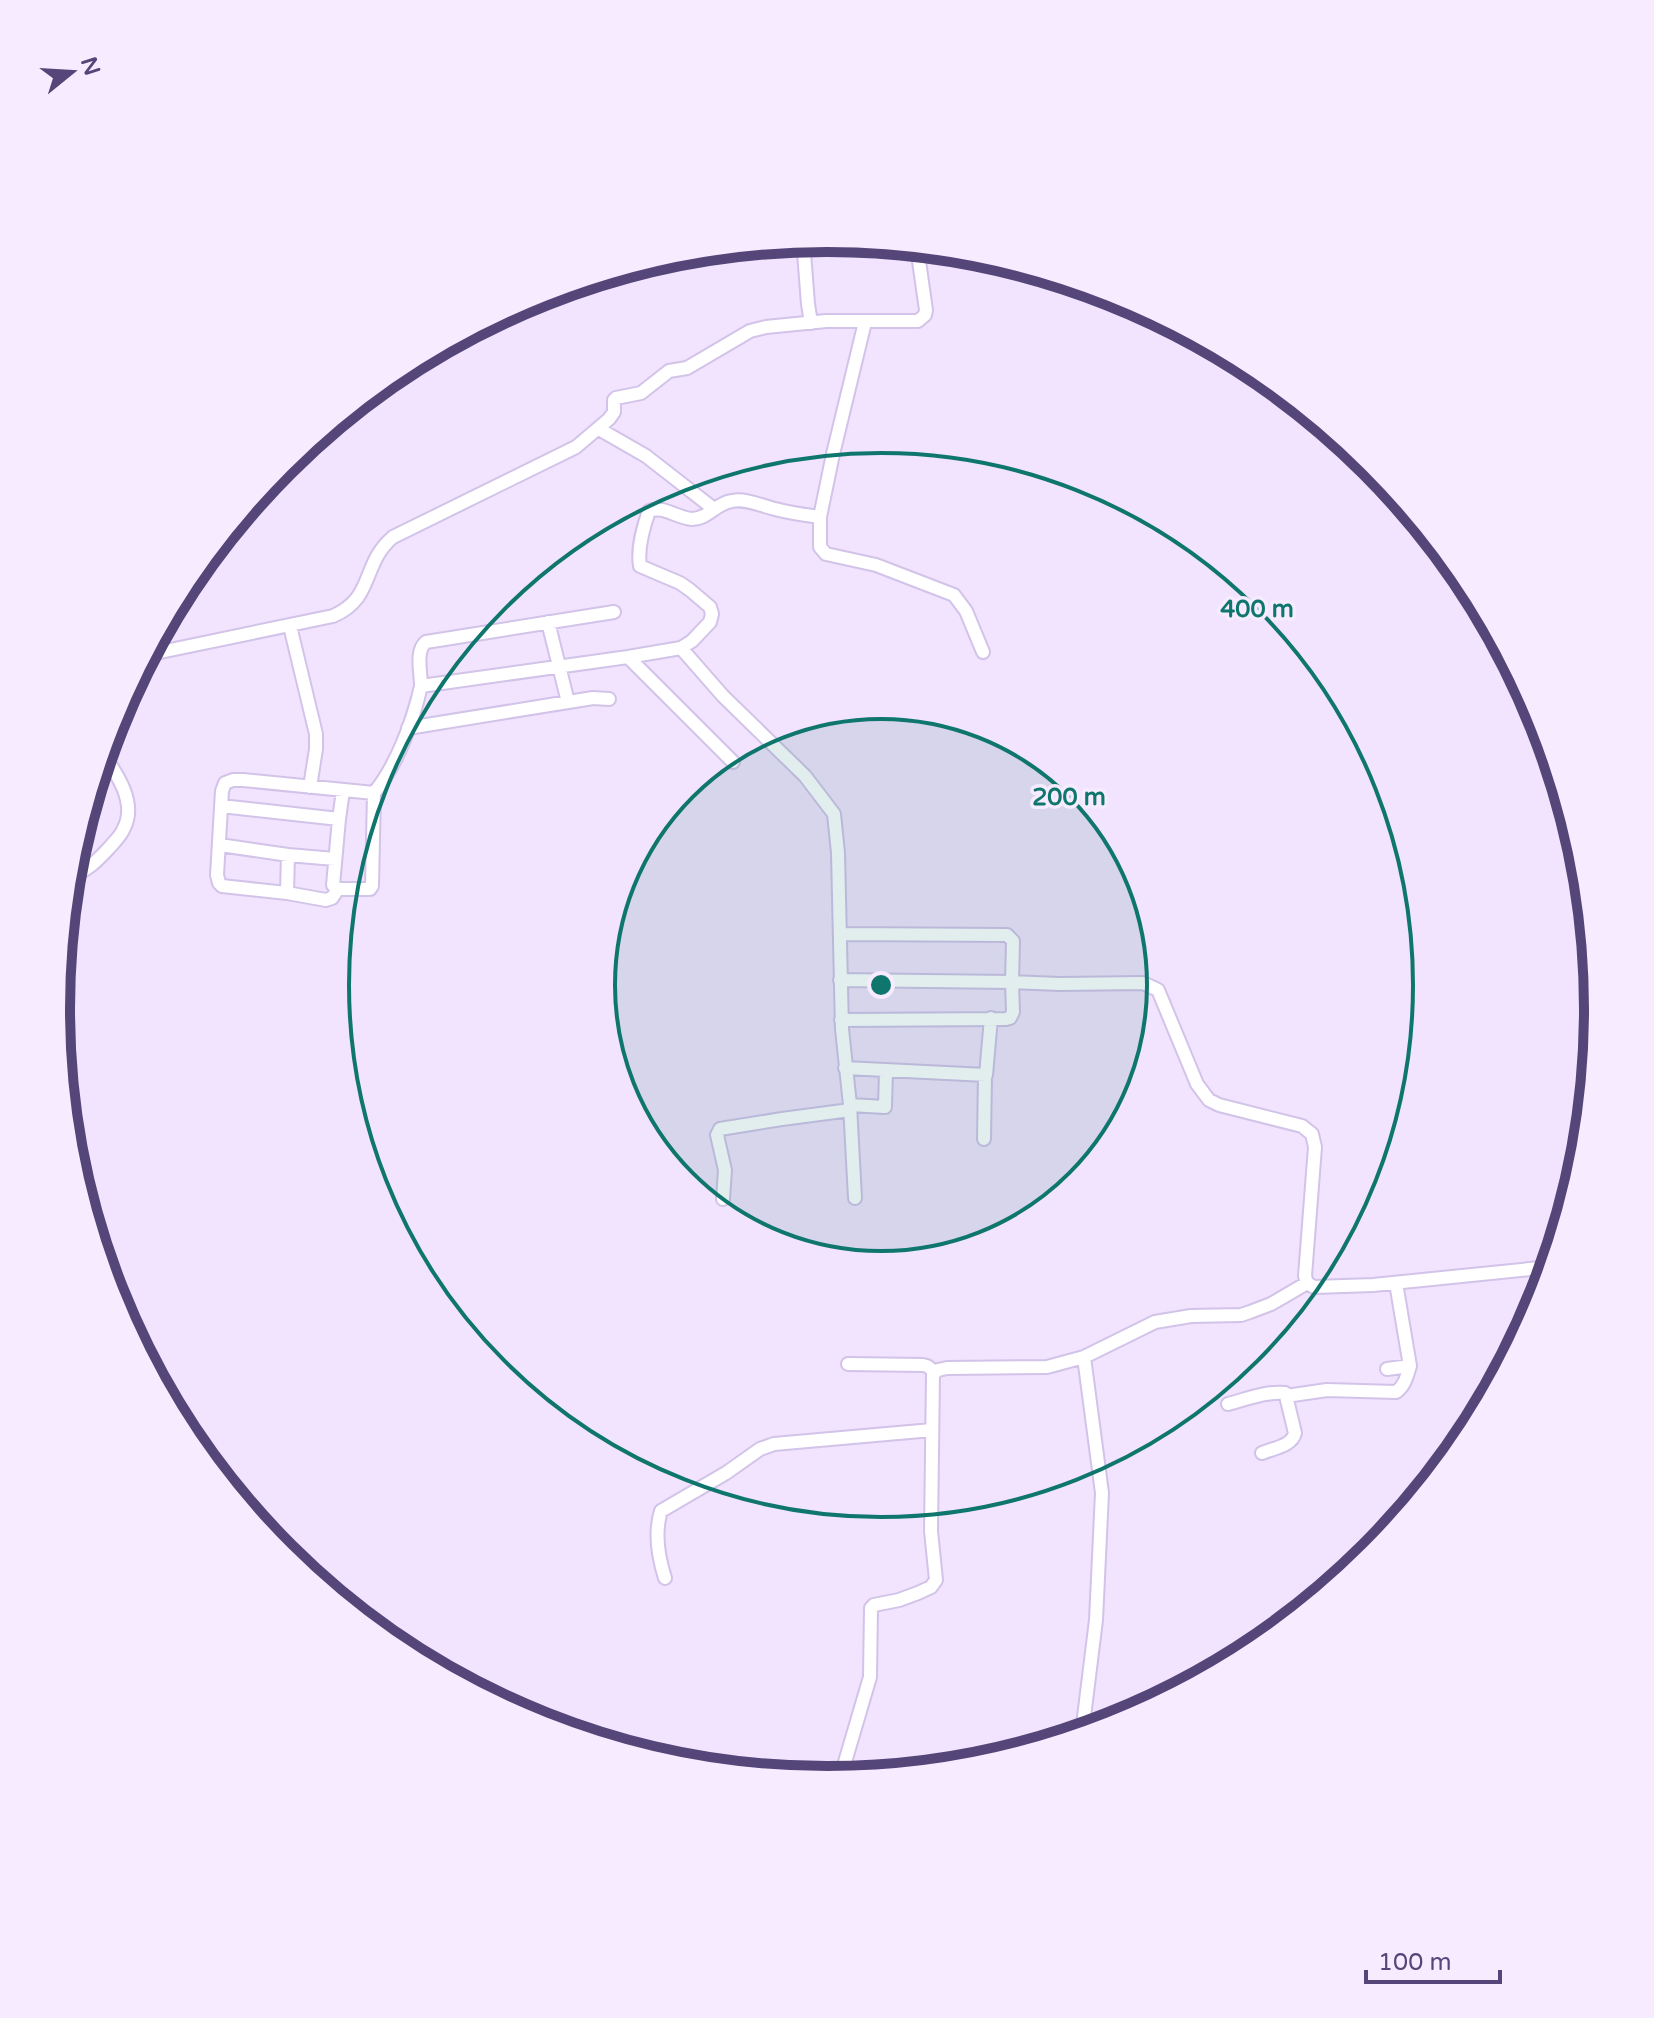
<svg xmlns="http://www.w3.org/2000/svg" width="1654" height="2018" viewBox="0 0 1654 2018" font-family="'Varela Round',sans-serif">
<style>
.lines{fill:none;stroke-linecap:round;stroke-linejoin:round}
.minor-casing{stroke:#d2c3e9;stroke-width:16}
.minor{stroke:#fff;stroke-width:12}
.ring{fill:none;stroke:#0f766e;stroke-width:4}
.rim{fill:none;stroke:#554679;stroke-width:10}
.centre{fill:#0f766e;stroke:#f6ebff;stroke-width:4}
.ring-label{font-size:24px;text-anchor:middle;font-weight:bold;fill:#0f766e;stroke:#f6ebff;stroke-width:7;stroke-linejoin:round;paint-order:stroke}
</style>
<rect width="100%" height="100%" fill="#f2e3fe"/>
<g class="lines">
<defs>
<path id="minor" d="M 803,240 L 808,304 L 811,323
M 599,429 L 646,456 L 714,509
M 820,517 L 820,547 L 826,554 L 876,565 L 954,595 L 966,611 L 983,652
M 548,622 L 568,702
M 290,626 L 316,734 L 316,749 L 310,787
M 681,648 L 723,696 L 805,776 L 834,814 L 838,853 L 842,1029 L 850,1105 L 855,1198
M 146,655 L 333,616 C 375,598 361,564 393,537 L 576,447 L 609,419 L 614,412 L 614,400 L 616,398 L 641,393 L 669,371 L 687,368 L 750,331 L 766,327 L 826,321 L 918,321 L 925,315 L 926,310 L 917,247
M 628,657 L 733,762
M 421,686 C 421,672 415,651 426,642 L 614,612
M 408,728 L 593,698 L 609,699
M 343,791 L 339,819 L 333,885 L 338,889 L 370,889 L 372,886 L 374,793
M 221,806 L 339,819
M 220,845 L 288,855 L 335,859
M 69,877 C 87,871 96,862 109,848 C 114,842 121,836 124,828 C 137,803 117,774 103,754
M 338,889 L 332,898 L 326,900 L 287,893 L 222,886 L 219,883 L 217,875 L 222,791 L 225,783 L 233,780 L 243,780 L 374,793 C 397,765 413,721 421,686 L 628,657 L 681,648 L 692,641 L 710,622 L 712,614 L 710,607 L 690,590 L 680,583 L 640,566 C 637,548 643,528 649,511 C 663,505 677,518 692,519 C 708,519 716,503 732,501 C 746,498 762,506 775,509 C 790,513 804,515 820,517 L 833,454 L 865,322
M 287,893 L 288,855
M 840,934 L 1007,935 L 1013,941 L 1012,982 L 1060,984 L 1143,983 L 1158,990 L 1197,1084 L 1209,1100 L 1219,1105 L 1302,1126 L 1312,1134 L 1315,1147 L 1305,1276 L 1307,1283 L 1314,1287 L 1373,1285 L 1550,1267
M 840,980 L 1012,982 L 1013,1012 L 1010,1018 L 1006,1019 L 841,1020
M 845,1068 L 986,1075 L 991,1018
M 850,1105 L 885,1107 L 886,1070
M 984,1139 L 985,1075
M 723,1199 L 725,1170 L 717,1135 L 720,1129 L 782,1119 L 850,1110
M 848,1364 L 923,1365 L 927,1366 L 935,1372
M 1387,1369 L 1410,1366 L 1396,1283
M 1228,1404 C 1247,1399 1267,1391 1285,1393 L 1286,1396
M 1262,1453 C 1274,1448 1292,1446 1295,1433 L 1286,1396 L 1327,1390 L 1396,1392 C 1405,1386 1407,1375 1410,1366
M 665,1578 C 658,1556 654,1533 661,1511 L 726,1473 L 760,1449 L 774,1444 L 932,1430
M 1082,1733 L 1096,1620 L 1102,1493 L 1084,1357
M 840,1779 L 870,1677 L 871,1608 L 874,1605 L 899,1600 L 918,1593 L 931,1587 L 936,1580 L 931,1531 L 933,1374 L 938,1370 L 947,1368 L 1047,1367 L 1084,1357 L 1155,1322 L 1191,1316 L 1241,1315 L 1250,1312 L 1271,1304 L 1307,1283
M 823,1780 L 843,1772"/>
</defs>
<use href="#minor" class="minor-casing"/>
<use href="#minor" class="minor"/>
</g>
<circle cx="881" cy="985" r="266" fill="#0f766e" fill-opacity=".12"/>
<g class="ring">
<circle cx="881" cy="985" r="266"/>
<circle cx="881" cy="985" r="532"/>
</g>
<path d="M0 0H1654V2018H0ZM70 1009a757 757 0 1 1 1514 0a757 757 0 1 1-1514 0Z" fill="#f6ebff" fill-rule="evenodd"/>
<path class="rim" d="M70 1009a757 757 0 1 1 1514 0a757 757 0 1 1-1514 0Z"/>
<circle cx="881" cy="985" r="12" class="centre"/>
<g class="ring-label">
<text x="1257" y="617">400 m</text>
<text x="1069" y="805">200 m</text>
</g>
<g transform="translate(72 72) rotate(72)" stroke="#f6ebff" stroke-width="6" paint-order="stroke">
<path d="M0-6L14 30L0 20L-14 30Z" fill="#554679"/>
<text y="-12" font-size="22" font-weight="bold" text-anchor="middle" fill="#554679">N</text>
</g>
<path d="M1366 1970v12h134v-12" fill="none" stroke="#554679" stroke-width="4"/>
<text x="1378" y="1970" font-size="24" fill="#554679" stroke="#f6ebff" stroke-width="6" paint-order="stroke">100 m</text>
</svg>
